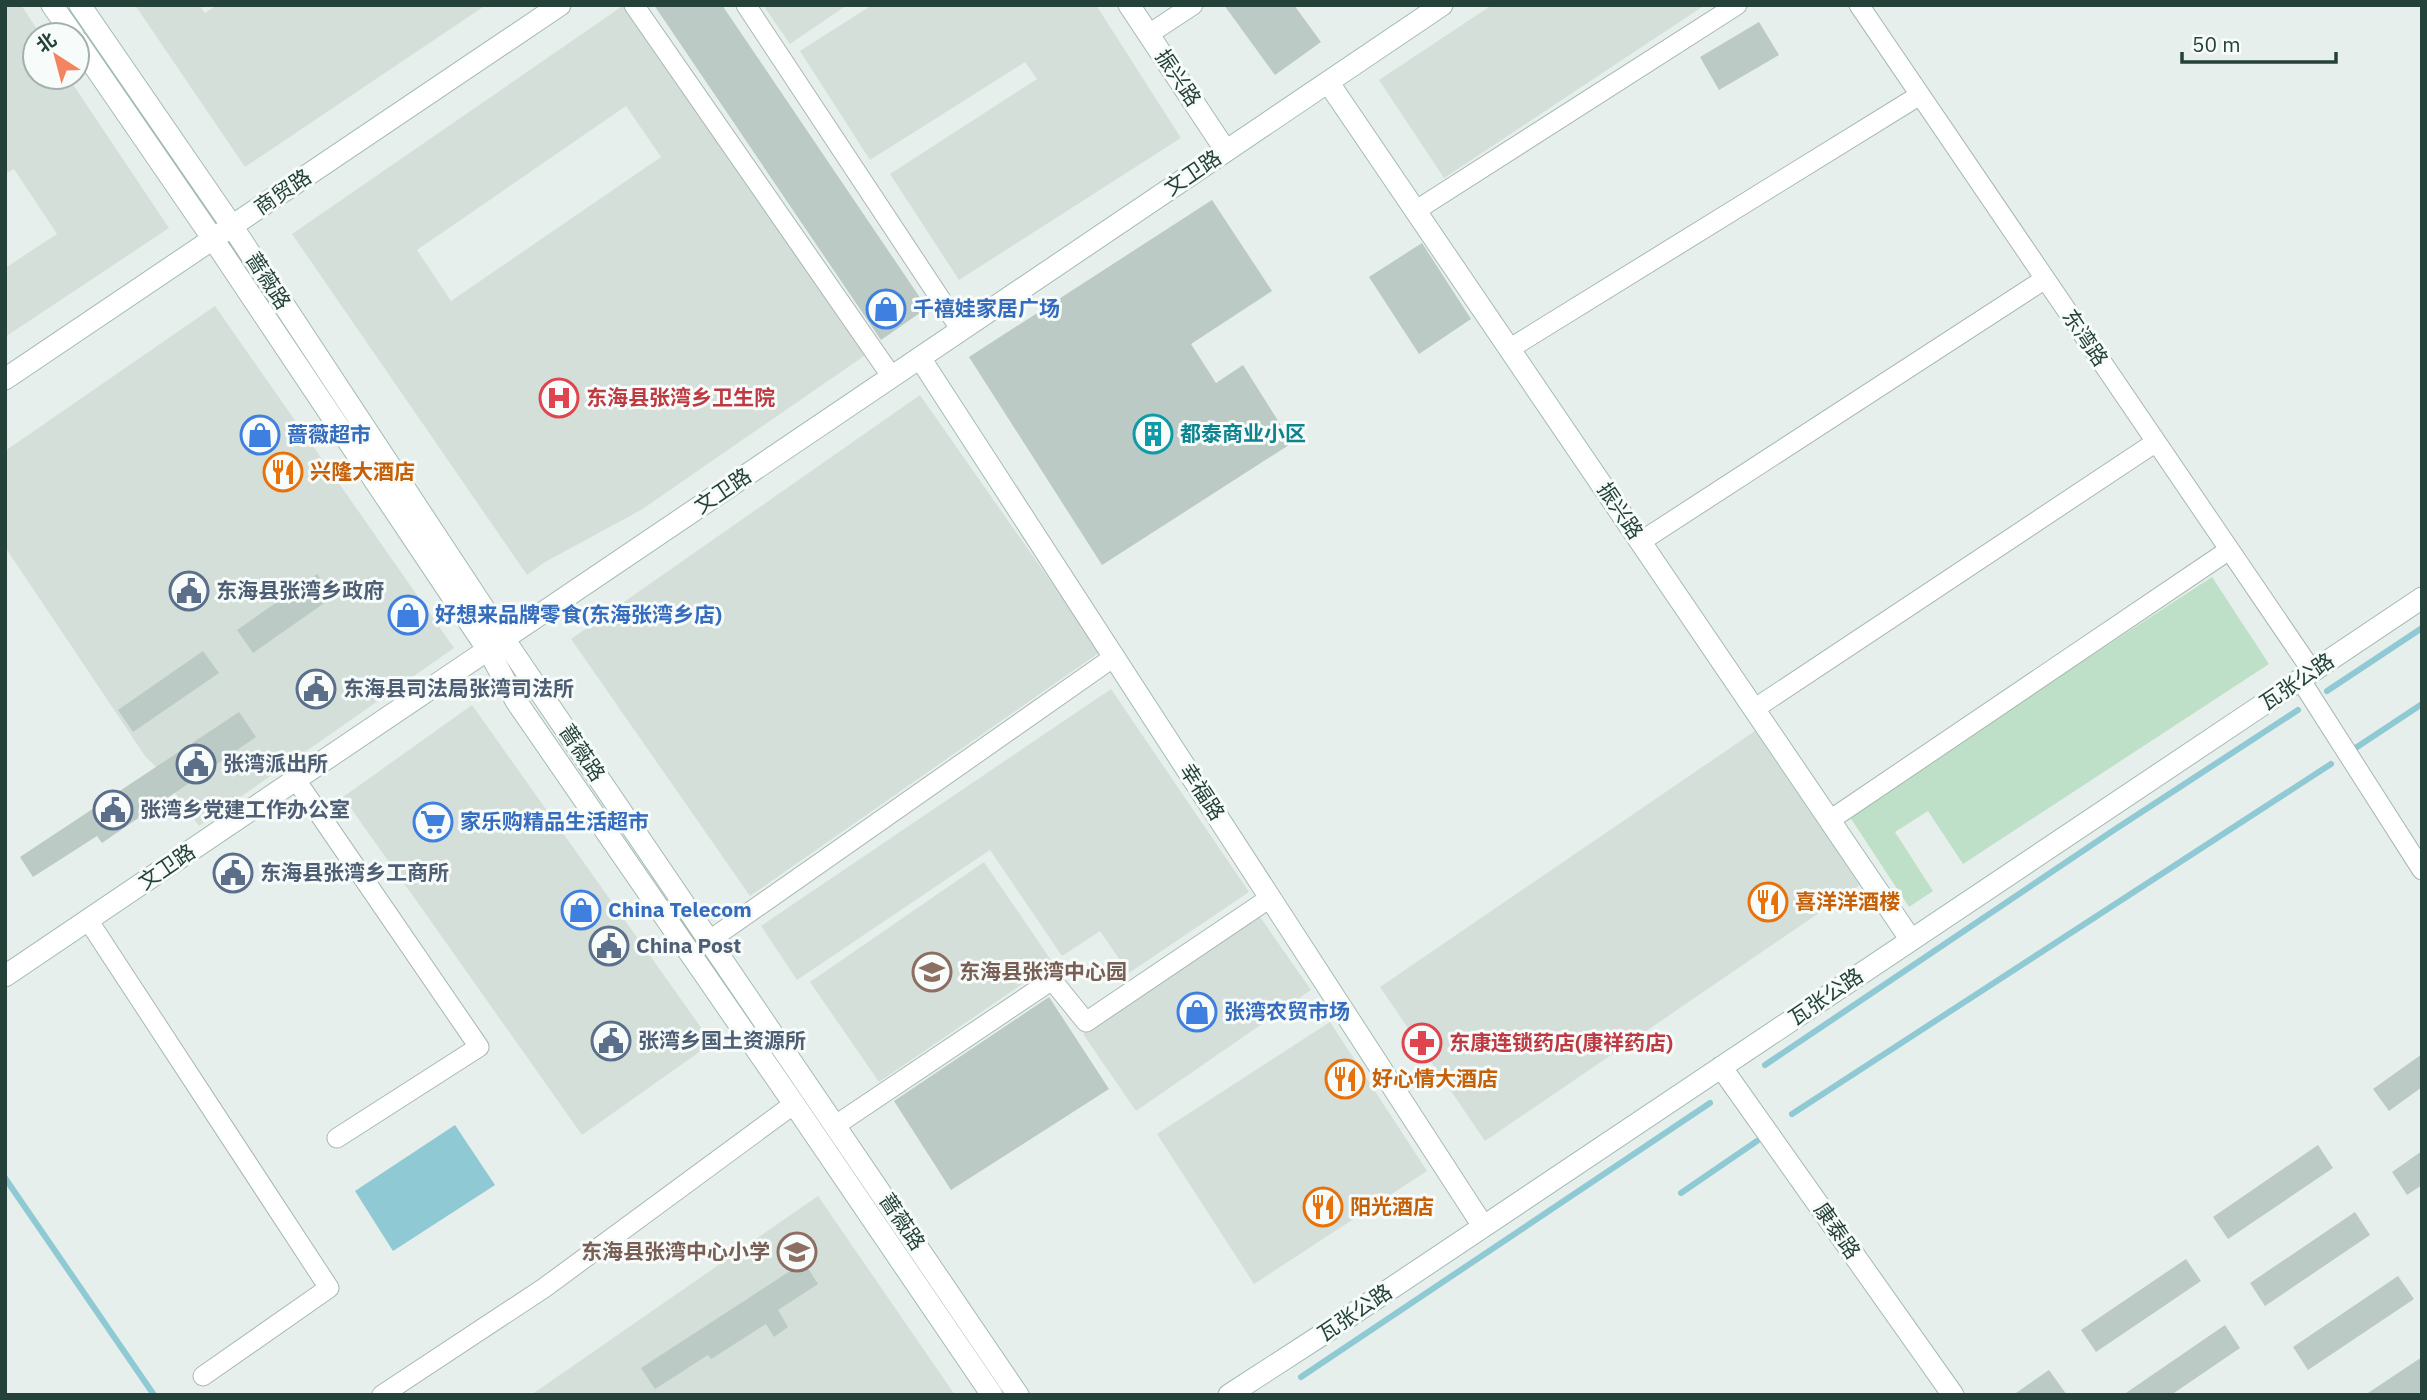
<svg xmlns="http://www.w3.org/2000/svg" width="2427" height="1400" viewBox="0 0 2427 1400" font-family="'IBM Plex Sans','Noto Sans SC',sans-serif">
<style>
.built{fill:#d4dfda;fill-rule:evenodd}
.green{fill:#bfe0c8}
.water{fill:#8ec9d4}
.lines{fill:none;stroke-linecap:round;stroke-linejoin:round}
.stream{stroke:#8ec9d4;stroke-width:6}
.building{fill:#bbcac4}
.street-casing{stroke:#a8b8b2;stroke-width:21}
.secondary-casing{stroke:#a4bbb3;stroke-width:23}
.street{stroke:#fff;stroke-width:19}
.secondary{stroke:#fff;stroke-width:21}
.labels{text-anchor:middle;stroke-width:6;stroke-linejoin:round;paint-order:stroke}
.street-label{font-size:21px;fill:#24423a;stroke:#f7fbf9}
.shop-label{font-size:21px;font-weight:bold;fill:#366cbe;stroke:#f7fbf9;text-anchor:start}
.health-label{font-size:21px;font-weight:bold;fill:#be3a42;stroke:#f7fbf9;text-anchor:start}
.culture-label{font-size:21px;font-weight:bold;fill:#0d838f;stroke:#f7fbf9;text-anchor:start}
.food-label{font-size:21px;font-weight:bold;fill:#c56008;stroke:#f7fbf9;text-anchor:start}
.service-label{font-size:21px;font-weight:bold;fill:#4e5e75;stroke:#f7fbf9;text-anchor:start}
.education-label{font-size:21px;font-weight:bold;fill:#785e54;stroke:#f7fbf9;text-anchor:start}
</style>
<rect width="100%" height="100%" fill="#e6efeb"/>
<path class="built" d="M 5,5 L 21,5 L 41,35 L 35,35 L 35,77 L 68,77 L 169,228 L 5,337 L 5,268 L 57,234 L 14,169 L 5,174 Z
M 135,5 L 199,5 L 205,13 L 217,5 L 486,5 L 245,167 Z
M 624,5 L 627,5 L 867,354 L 641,510 L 545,562 L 527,575 L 292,234 ZM 626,106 L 661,157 L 451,301 L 417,250 Z
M 763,5 L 847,5 L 790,44 Z
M 872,5 L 1096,5 L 1181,138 L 959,280 L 890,174 L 1037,79 L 1025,62 L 870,160 L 800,51 Z
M 1492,5 L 1705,5 L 1444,178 L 1379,80 Z
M 215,306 L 454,648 L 199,826 L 156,767 L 145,756 L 5,547 L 5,451 Z
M 920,395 L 1100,652 L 750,896 L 571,639 Z
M 1111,689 L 1249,892 L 1129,973 L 1100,931 L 1062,956 L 990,850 L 797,980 L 761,926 Z
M 472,705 L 712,1043 L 582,1135 L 343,797 Z
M 1755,731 L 1860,885 L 1485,1141 L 1380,987 Z
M 984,862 L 1053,963 L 879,1082 L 810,982 Z
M 1258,914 L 1311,990 L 1136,1111 L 1083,1034 Z
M 1330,1022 L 1427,1171 L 1254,1284 L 1157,1134 Z
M 818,1196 L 955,1395 L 531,1395 Z"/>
<path class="green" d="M 2212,577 L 2269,664 L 1963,864 L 1928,811 L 1895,832 L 1933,891 L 1909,907 L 1848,814 Z"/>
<path class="water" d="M 455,1125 L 495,1185 L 393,1251 L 355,1191 Z"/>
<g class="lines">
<path class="stream" d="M 2327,691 L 2422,628
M 2354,749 L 2422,704
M 1765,1065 L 2114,830 L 2298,710
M 1792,1114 L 2331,764
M 5,1178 L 154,1395
M 1681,1193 L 1757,1141
M 1301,1377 L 1710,1103"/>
</g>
<path class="building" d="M 654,5 L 722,5 L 927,308 L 881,340 Z
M 1224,5 L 1294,5 L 1321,42 L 1275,75 Z
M 1759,22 L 1779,55 L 1719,90 L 1700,57 Z
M 1212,200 L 1272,291 L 1191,344 L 1216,383 L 1243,365 L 1292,443 L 1102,565 L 969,357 Z
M 1422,243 L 1471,319 L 1419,354 L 1369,277 Z
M 317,574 L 333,597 L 253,653 L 237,630 Z
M 203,651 L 219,673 L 133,732 L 118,710 Z
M 239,712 L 256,737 L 102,843 L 97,836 L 33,877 L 20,857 Z
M 1049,997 L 1109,1089 L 951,1190 L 894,1101 Z
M 2422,1054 L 2422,1087 L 2389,1111 L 2373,1089 Z
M 2318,1145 L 2333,1168 L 2228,1239 L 2213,1217 Z
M 2422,1151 L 2422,1185 L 2407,1195 L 2392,1172 Z
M 2355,1212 L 2370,1235 L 2265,1306 L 2250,1283 Z
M 2186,1259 L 2201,1281 L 2096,1352 L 2081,1330 Z
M 804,1262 L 818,1284 L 778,1310 L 788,1327 L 774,1337 L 766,1324 L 711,1359 L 708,1355 L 655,1389 L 641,1368 Z
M 2398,1276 L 2414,1299 L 2308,1370 L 2293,1347 Z
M 2225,1325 L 2240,1348 L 2171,1395 L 2123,1395 Z
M 2422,1357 L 2422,1391 L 2416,1395 L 2365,1395 Z
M 2049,1370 L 2067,1395 L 2013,1395 Z"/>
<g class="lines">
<defs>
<path id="street" d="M 634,5 L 892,377
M 746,5 L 961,330
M 1859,5 L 2312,671
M 1149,34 L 1193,5
M 1415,211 L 1737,5
M 1509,349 L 1920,95
M 1640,542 L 2045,279
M 2300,679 L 2422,870
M 1754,709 L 2156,442
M 296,780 L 479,1047 L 337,1138
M 1830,820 L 2229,550
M 88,920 L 329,1288 L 203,1376
M 710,940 L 1114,657
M 836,1125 L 1052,980 L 1086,1022 L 1270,898
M 382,1395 L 544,1288 L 794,1104"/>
<path id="secondary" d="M 52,5 L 73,35
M 80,5 L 232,226 L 504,639 L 1018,1395
M 1129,5 L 1226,151
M 77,41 L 213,239 L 488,650 L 516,701 L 794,1104 L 992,1395
M 1328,82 L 1911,940
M 920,358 L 1483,1226
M 5,379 L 560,5
M 5,976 L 1442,5
M 1721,1067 L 1953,1395
M 1229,1395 L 1320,1336 L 2422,598"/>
</defs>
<use href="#street" class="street-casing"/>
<use href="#secondary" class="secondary-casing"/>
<use href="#street" class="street"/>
<use href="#secondary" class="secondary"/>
</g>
<defs>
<symbol id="shop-ring" viewBox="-11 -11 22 22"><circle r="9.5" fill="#f7fbf9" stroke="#3f7fe0" stroke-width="1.5"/><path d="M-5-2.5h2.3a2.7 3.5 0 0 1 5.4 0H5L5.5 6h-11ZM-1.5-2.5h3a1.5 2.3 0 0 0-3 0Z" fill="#3f7fe0"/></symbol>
<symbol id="hospital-ring" viewBox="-11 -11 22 22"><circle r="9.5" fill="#f7fbf9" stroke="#e0444e" stroke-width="1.5"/><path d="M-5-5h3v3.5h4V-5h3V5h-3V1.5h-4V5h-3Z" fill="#e0444e"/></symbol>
<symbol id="building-ring" viewBox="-11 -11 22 22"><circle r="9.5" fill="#f7fbf9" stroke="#0f9aa8" stroke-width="1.5"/><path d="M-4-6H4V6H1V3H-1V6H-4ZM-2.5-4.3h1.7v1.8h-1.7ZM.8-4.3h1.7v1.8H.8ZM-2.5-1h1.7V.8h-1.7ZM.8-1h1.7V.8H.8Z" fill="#0f9aa8"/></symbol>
<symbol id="restaurant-ring" viewBox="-11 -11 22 22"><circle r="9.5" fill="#f7fbf9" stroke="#e8710a" stroke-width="1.5"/><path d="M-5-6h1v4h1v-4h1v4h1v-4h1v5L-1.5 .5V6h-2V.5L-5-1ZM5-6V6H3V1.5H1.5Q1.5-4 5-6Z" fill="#e8710a"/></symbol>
<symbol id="civic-ring" viewBox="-11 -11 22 22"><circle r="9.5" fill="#f7fbf9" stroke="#5c6f8a" stroke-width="1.5"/><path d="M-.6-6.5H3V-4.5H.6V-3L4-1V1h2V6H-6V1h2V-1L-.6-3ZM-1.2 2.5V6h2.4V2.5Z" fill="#5c6f8a"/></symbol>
<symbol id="supermarket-ring" viewBox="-11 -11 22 22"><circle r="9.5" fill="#f7fbf9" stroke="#3f7fe0" stroke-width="1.5"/><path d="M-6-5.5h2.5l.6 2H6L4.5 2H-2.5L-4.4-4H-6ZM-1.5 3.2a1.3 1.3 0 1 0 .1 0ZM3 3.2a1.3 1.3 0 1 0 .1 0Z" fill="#3f7fe0"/></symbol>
<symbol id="school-ring" viewBox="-11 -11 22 22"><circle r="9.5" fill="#f7fbf9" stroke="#8d6e63" stroke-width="1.5"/><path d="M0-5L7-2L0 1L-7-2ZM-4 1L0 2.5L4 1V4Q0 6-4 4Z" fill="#8d6e63"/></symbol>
<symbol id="pharmacy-ring" viewBox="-11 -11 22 22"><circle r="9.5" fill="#f7fbf9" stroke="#e0444e" stroke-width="1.5"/><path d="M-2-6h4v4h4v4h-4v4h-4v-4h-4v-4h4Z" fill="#e0444e"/></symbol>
</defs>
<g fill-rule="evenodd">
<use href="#shop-ring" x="864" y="287" width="44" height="44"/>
<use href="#hospital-ring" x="537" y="376" width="44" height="44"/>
<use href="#building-ring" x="1131" y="412" width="44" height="44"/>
<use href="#shop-ring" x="238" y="413" width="44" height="44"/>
<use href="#restaurant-ring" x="261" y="450" width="44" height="44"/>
<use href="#civic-ring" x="167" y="569" width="44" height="44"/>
<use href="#shop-ring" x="386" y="593" width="44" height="44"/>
<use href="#civic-ring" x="294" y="667" width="44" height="44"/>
<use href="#civic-ring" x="174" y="742" width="44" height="44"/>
<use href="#civic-ring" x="91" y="788" width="44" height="44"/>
<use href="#supermarket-ring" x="411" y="800" width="44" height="44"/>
<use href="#civic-ring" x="211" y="851" width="44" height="44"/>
<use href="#restaurant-ring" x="1746" y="880" width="44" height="44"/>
<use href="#shop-ring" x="559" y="888" width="44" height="44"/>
<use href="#civic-ring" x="587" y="924" width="44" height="44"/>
<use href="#school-ring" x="910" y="950" width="44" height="44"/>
<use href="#shop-ring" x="1175" y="990" width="44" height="44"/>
<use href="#civic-ring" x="589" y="1019" width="44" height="44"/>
<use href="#pharmacy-ring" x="1400" y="1021" width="44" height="44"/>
<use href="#restaurant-ring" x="1323" y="1057" width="44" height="44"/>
<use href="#restaurant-ring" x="1301" y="1185" width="44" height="44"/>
<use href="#school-ring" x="775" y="1230" width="44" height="44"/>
</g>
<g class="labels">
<g class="street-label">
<text transform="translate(1178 78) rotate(56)" y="7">振兴路</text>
<text transform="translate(1193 173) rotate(-34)" y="7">文卫路</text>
<text transform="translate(283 192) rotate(-34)" y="7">商贸路</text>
<text transform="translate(268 281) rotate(57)" y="7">蔷薇路</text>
<text transform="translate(2085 338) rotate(56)" y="7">东湾路</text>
<text transform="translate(723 491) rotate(-34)" y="7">文卫路</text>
<text transform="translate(1620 511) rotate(56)" y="7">振兴路</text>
<text transform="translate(2297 682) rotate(-34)" y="7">瓦张公路</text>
<text transform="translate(582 753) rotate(56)" y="7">蔷薇路</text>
<text transform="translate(1202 792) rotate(57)" y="7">幸福路</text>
<text transform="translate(167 867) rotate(-34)" y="7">文卫路</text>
<text transform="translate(1826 997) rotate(-34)" y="7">瓦张公路</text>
<text transform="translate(902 1222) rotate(56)" y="7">蔷薇路</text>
<text transform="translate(1837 1231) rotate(55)" y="7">康泰路</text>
<text transform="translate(1355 1313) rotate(-34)" y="7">瓦张公路</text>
</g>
<g class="shop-label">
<text x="913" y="316">千禧娃家居广场</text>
<text x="287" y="442">蔷薇超市</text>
<text x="435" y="622">好想来品牌零食(东海张湾乡店)</text>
<text x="460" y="829">家乐购精品生活超市</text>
<text x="608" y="917">China Telecom</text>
<text x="1224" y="1019">张湾农贸市场</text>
</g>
<g class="health-label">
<text x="586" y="405">东海县张湾乡卫生院</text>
<text x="1449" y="1050">东康连锁药店(康祥药店)</text>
</g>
<g class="culture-label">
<text x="1180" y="441">都泰商业小区</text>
</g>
<g class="food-label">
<text x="310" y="479">兴隆大酒店</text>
<text x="1795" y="909">喜洋洋酒楼</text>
<text x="1372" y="1086">好心情大酒店</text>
<text x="1350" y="1214">阳光酒店</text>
</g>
<g class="service-label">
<text x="216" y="598">东海县张湾乡政府</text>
<text x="343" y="696">东海县司法局张湾司法所</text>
<text x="223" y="771">张湾派出所</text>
<text x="140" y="817">张湾乡党建工作办公室</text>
<text x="260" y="880">东海县张湾乡工商所</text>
<text x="636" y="953">China Post</text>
<text x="638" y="1048">张湾乡国土资源所</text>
</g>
<g class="education-label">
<text x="959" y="979">东海县张湾中心园</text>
<text x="770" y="1259" text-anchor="end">东海县张湾中心小学</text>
</g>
</g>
<rect width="2427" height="1400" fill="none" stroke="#24423a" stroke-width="14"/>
<g transform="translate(56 56) rotate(324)"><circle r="33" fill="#f7fbf9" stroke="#a3b1ad" stroke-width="2"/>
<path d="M0-5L12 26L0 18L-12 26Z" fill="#f4845f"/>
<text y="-10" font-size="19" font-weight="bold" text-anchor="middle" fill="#24423a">北</text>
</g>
<path d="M2182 52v10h154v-10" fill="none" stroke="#24423a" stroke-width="3.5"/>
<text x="2192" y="52" font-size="21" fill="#24423a" stroke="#f7fbf9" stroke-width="5" paint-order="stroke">50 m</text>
</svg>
